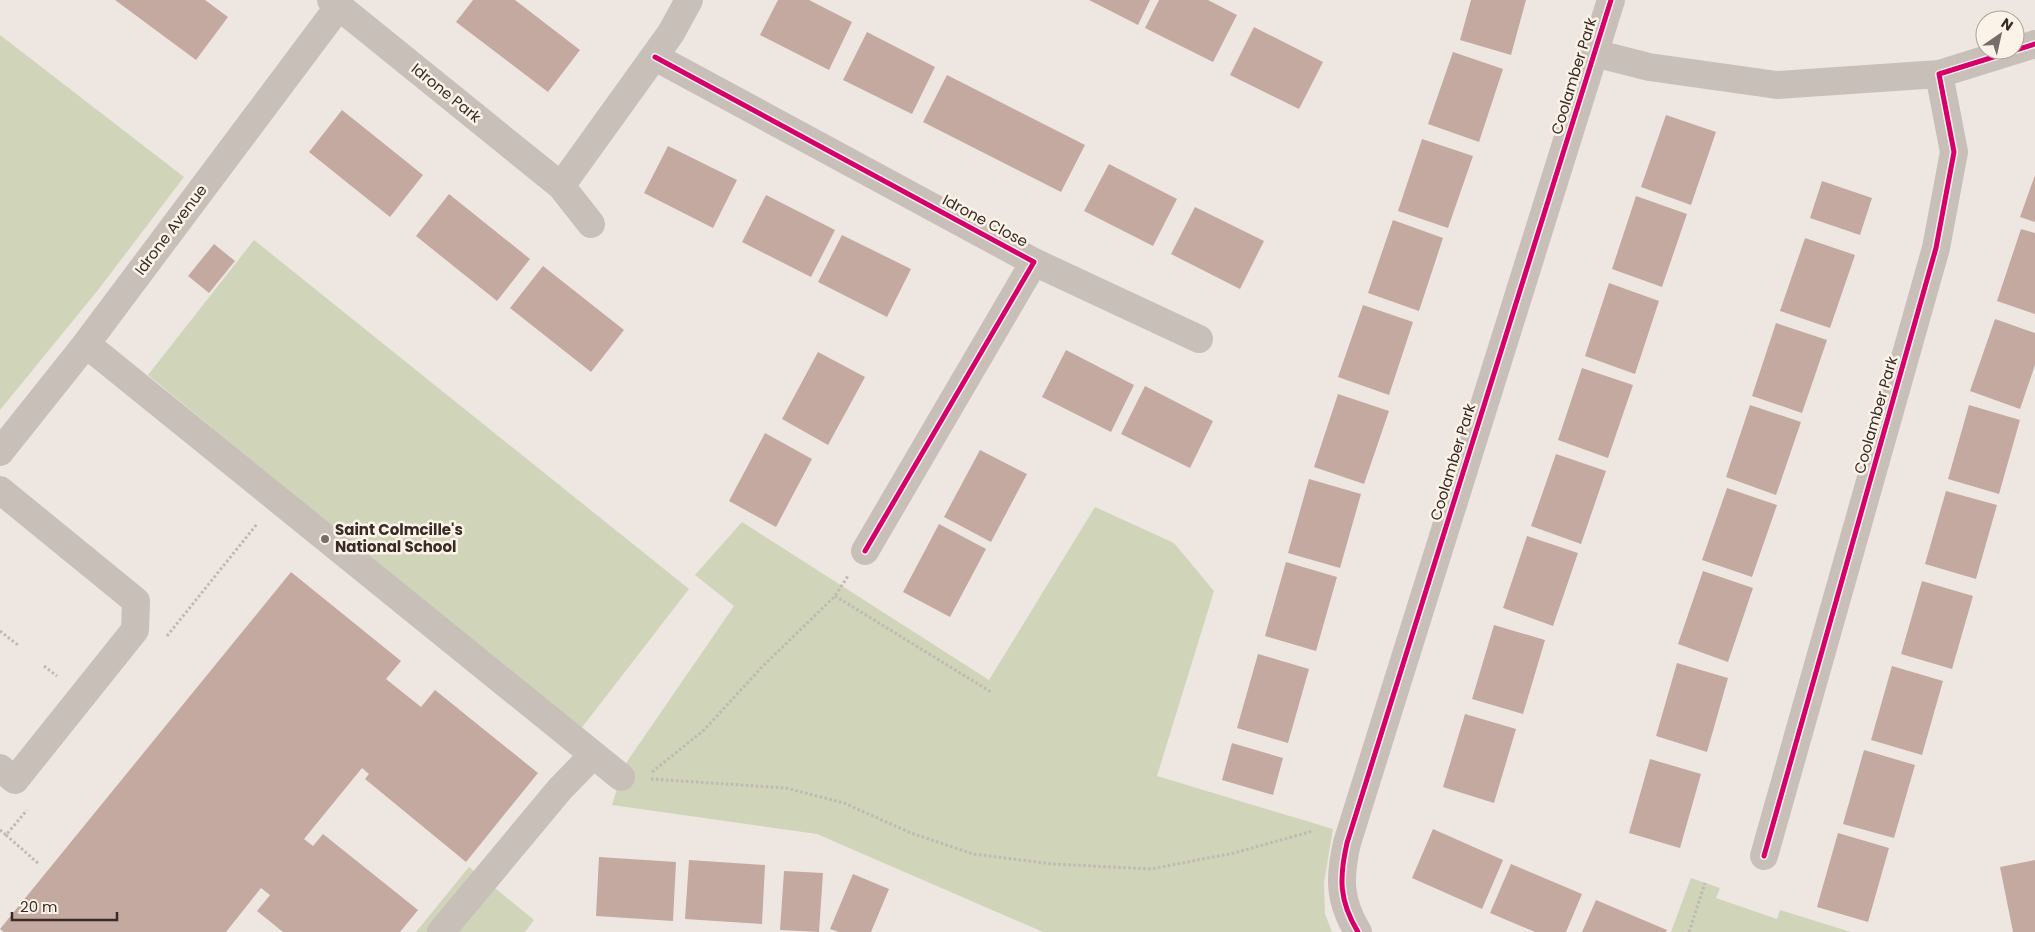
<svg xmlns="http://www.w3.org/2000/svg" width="2035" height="932" viewBox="0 0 2035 932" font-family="Poppins,sans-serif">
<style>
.green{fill:#d0d4b9}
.building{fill:#c4a9a1}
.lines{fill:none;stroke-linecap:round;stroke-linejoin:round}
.path{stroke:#c0b8b2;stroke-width:3;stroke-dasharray:2.5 2.5;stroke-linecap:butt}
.minor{stroke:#c8bfb9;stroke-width:28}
.cycleway-casing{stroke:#fbf2e8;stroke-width:8}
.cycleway{stroke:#d6006c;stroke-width:5}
.poi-dot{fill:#786d68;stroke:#fbf2e8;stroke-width:2}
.labels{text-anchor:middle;stroke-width:5;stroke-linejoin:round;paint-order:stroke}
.street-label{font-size:15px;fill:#392c27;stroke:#fbf2e8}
.poi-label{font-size:15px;font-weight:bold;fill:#392c27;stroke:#fbf2e8;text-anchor:start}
</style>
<rect width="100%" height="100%" fill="#eee7e1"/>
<path class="green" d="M 0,35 L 184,177 L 98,290 L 0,410 Z
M 254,240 L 689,589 L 580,730 L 148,375 Z
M 1095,507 L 1174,543 L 1214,591 L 1157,776 L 1333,829 L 1324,883 L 1325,914 L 1332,932 L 1043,932 L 817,834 L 612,805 L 624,766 L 734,606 L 695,575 L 742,522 L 989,680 Z
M 469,867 L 534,920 L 525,932 L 416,932 Z
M 1691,878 L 1720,888 L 1716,898 L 1777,919 L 1780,910 L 1851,932 L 1671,932 Z"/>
<path class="building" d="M 115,0 L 205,0 L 228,17 L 196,60 Z
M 473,0 L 515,0 L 580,50 L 548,92 L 456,22 Z
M 778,0 L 809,0 L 852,22 L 829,70 L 760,35 Z
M 1089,0 L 1150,0 L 1138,25 Z
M 1159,0 L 1208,0 L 1237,15 L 1213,62 L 1145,28 Z
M 1471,0 L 1526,0 L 1511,55 L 1460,40 Z
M 1254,27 L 1323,62 L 1299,109 L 1230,75 Z
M 867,32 L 935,67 L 912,114 L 843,80 Z
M 1453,52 L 1503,69 L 1479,142 L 1428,124 Z
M 947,75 L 1085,145 L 1061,192 L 923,122 Z
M 342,110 L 423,175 L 390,217 L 309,152 Z
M 1666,115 L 1716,132 L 1691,205 L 1641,187 Z
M 1422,139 L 1473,156 L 1448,228 L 1398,211 Z
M 668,146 L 737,180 L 713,228 L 644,193 Z
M 1109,164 L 1177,199 L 1153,246 L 1084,211 Z
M 2035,175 L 2035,222 L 2020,217 Z
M 1822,181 L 1872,198 L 1860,235 L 1810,218 Z
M 449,194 L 530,259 L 497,301 L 416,236 Z
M 766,195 L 835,230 L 811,277 L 742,242 Z
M 1636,196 L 1687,214 L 1662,287 L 1612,269 Z
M 1195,207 L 1264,241 L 1240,289 L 1171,254 Z
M 1393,220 L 1443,238 L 1419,311 L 1368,293 Z
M 2021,229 L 2035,233 L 2035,314 L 1997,301 Z
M 842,235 L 911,269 L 887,317 L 818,282 Z
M 1805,238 L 1855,255 L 1830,328 L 1780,311 Z
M 214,244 L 235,261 L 209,293 L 188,276 Z
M 543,266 L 624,330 L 591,372 L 510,308 Z
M 1609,283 L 1659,301 L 1635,374 L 1585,356 Z
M 1363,305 L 1413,322 L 1389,395 L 1338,377 Z
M 1995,319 L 2035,333 L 2035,365 L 2020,409 L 1970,391 Z
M 1776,323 L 1827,340 L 1802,413 L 1752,396 Z
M 1066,350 L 1134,385 L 1111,432 L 1042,397 Z
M 818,352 L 865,377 L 828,445 L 782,419 Z
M 1582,368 L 1633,385 L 1608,458 L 1558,440 Z
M 1145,386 L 1213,421 L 1190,468 L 1121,434 Z
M 1338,394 L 1389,411 L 1364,484 L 1314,467 Z
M 1750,405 L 1801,422 L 1776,495 L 1726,477 Z
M 1969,405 L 2020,420 L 1999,494 L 1948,479 Z
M 765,433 L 812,459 L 776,527 L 729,501 Z
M 980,450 L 1027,474 L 991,542 L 944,517 Z
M 1556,454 L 1606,471 L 1581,544 L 1531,526 Z
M 1309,479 L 1361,494 L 1340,568 L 1288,553 Z
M 1727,488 L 1777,505 L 1752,577 L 1702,560 Z
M 1946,491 L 1997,505 L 1976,579 L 1925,564 Z
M 939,524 L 986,549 L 950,617 L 903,592 Z
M 1527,536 L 1578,553 L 1553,626 L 1503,608 Z
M 1286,562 L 1337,577 L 1316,651 L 1265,636 Z
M 1703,571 L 1753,588 L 1728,662 L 1678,644 Z
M 291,572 L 401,661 L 386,679 L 421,707 L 435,690 L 538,773 L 466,862 L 365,779 L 369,774 L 362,768 L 304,839 L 313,846 L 323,834 L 418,910 L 400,932 L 283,932 L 257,911 L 270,895 L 261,888 L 226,932 L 4,932 L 0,929 Z
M 1922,581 L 1973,596 L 1952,669 L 1901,654 Z
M 1494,625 L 1545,640 L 1523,714 L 1472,699 Z
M 1258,654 L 1309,669 L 1288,743 L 1237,728 Z
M 1677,663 L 1728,678 L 1707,752 L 1656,736 Z
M 1892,666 L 1943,681 L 1922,755 L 1871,740 Z
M 1465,714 L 1516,729 L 1494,803 L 1443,787 Z
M 1232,743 L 1283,758 L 1273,795 L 1222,780 Z
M 1864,750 L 1915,765 L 1894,838 L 1843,824 Z
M 1650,759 L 1701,774 L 1680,848 L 1629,833 Z
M 1433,829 L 1503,860 L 1482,909 L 1412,878 Z
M 1838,833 L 1889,848 L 1868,922 L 1817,907 Z
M 599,857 L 676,862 L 673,921 L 596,916 Z
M 689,860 L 765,865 L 762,924 L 685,919 Z
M 2035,860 L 2035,932 L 2013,932 L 2000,867 Z
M 1511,864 L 1582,894 L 1566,932 L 1535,932 L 1490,913 Z
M 784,871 L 823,873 L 819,932 L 780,930 Z
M 853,874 L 889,889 L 871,932 L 839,932 L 830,929 Z
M 1596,900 L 1667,930 L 1666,932 L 1582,932 Z"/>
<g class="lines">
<path class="path" d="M 835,596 L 991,692
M 0,631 L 19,646
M 167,636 L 257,524
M 44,666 L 57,676
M 652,772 L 704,730 L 762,667 L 835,596 L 848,576
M 651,779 L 786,788 L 844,803 L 911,833 L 973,854 L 1053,864 L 1151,869 L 1234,853 L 1313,831
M 0,830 L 6,835 L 27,810
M 6,835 L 39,864
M 1689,932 L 1705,883"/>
<path class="minor" d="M 331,0 L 561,186 L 591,224
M 1594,53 L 1649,67 L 1777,85 L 1939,74
M 655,57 L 1034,262 L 865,551
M 561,186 L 671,33 L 689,0
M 1034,262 L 1199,339
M 86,344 L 621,777
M 0,452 L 86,344 L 339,6
M 0,490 L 136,601 L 135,630 L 15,780 L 0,768
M 1764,856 L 1936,248 L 1954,152 L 1939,74 L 2035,44
M 441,932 L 560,789 L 593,755
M 1358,932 C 1339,901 1339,878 1347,843 L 1611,0"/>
<defs>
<path id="cycleway" d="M 655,57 L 1034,262 L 865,551
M 1764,856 L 1936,248 L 1954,152 L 1939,74 L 2035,44
M 1358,932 C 1339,901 1339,878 1347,843 L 1611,0"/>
</defs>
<use href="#cycleway" class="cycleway-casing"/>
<use href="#cycleway" class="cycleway"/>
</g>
<circle class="poi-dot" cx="325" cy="539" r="5"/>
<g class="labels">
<g class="street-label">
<text transform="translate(1574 76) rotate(-73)" y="5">Coolamber Park</text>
<text transform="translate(446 93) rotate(39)" y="5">Idrone Park</text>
<text transform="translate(985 221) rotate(28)" y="5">Idrone Close</text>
<text transform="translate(171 230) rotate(-53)" y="5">Idrone Avenue</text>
<text transform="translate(1876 415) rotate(-74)" y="5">Coolamber Park</text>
<text transform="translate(1453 462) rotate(-73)" y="5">Coolamber Park</text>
</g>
<g class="poi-label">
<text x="335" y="535">Saint Colmcille's<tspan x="335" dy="17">National School</tspan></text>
</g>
</g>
<g transform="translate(2000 35) rotate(34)"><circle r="24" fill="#fbf2e8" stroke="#ada39b"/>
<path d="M0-4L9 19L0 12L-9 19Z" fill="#786d68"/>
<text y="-8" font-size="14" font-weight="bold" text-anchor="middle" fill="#392c27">N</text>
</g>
<path d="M12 912v8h105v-8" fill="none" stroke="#392c27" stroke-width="2.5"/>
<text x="20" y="912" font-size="15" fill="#392c27" stroke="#fbf2e8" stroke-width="4" paint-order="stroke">20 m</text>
</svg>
